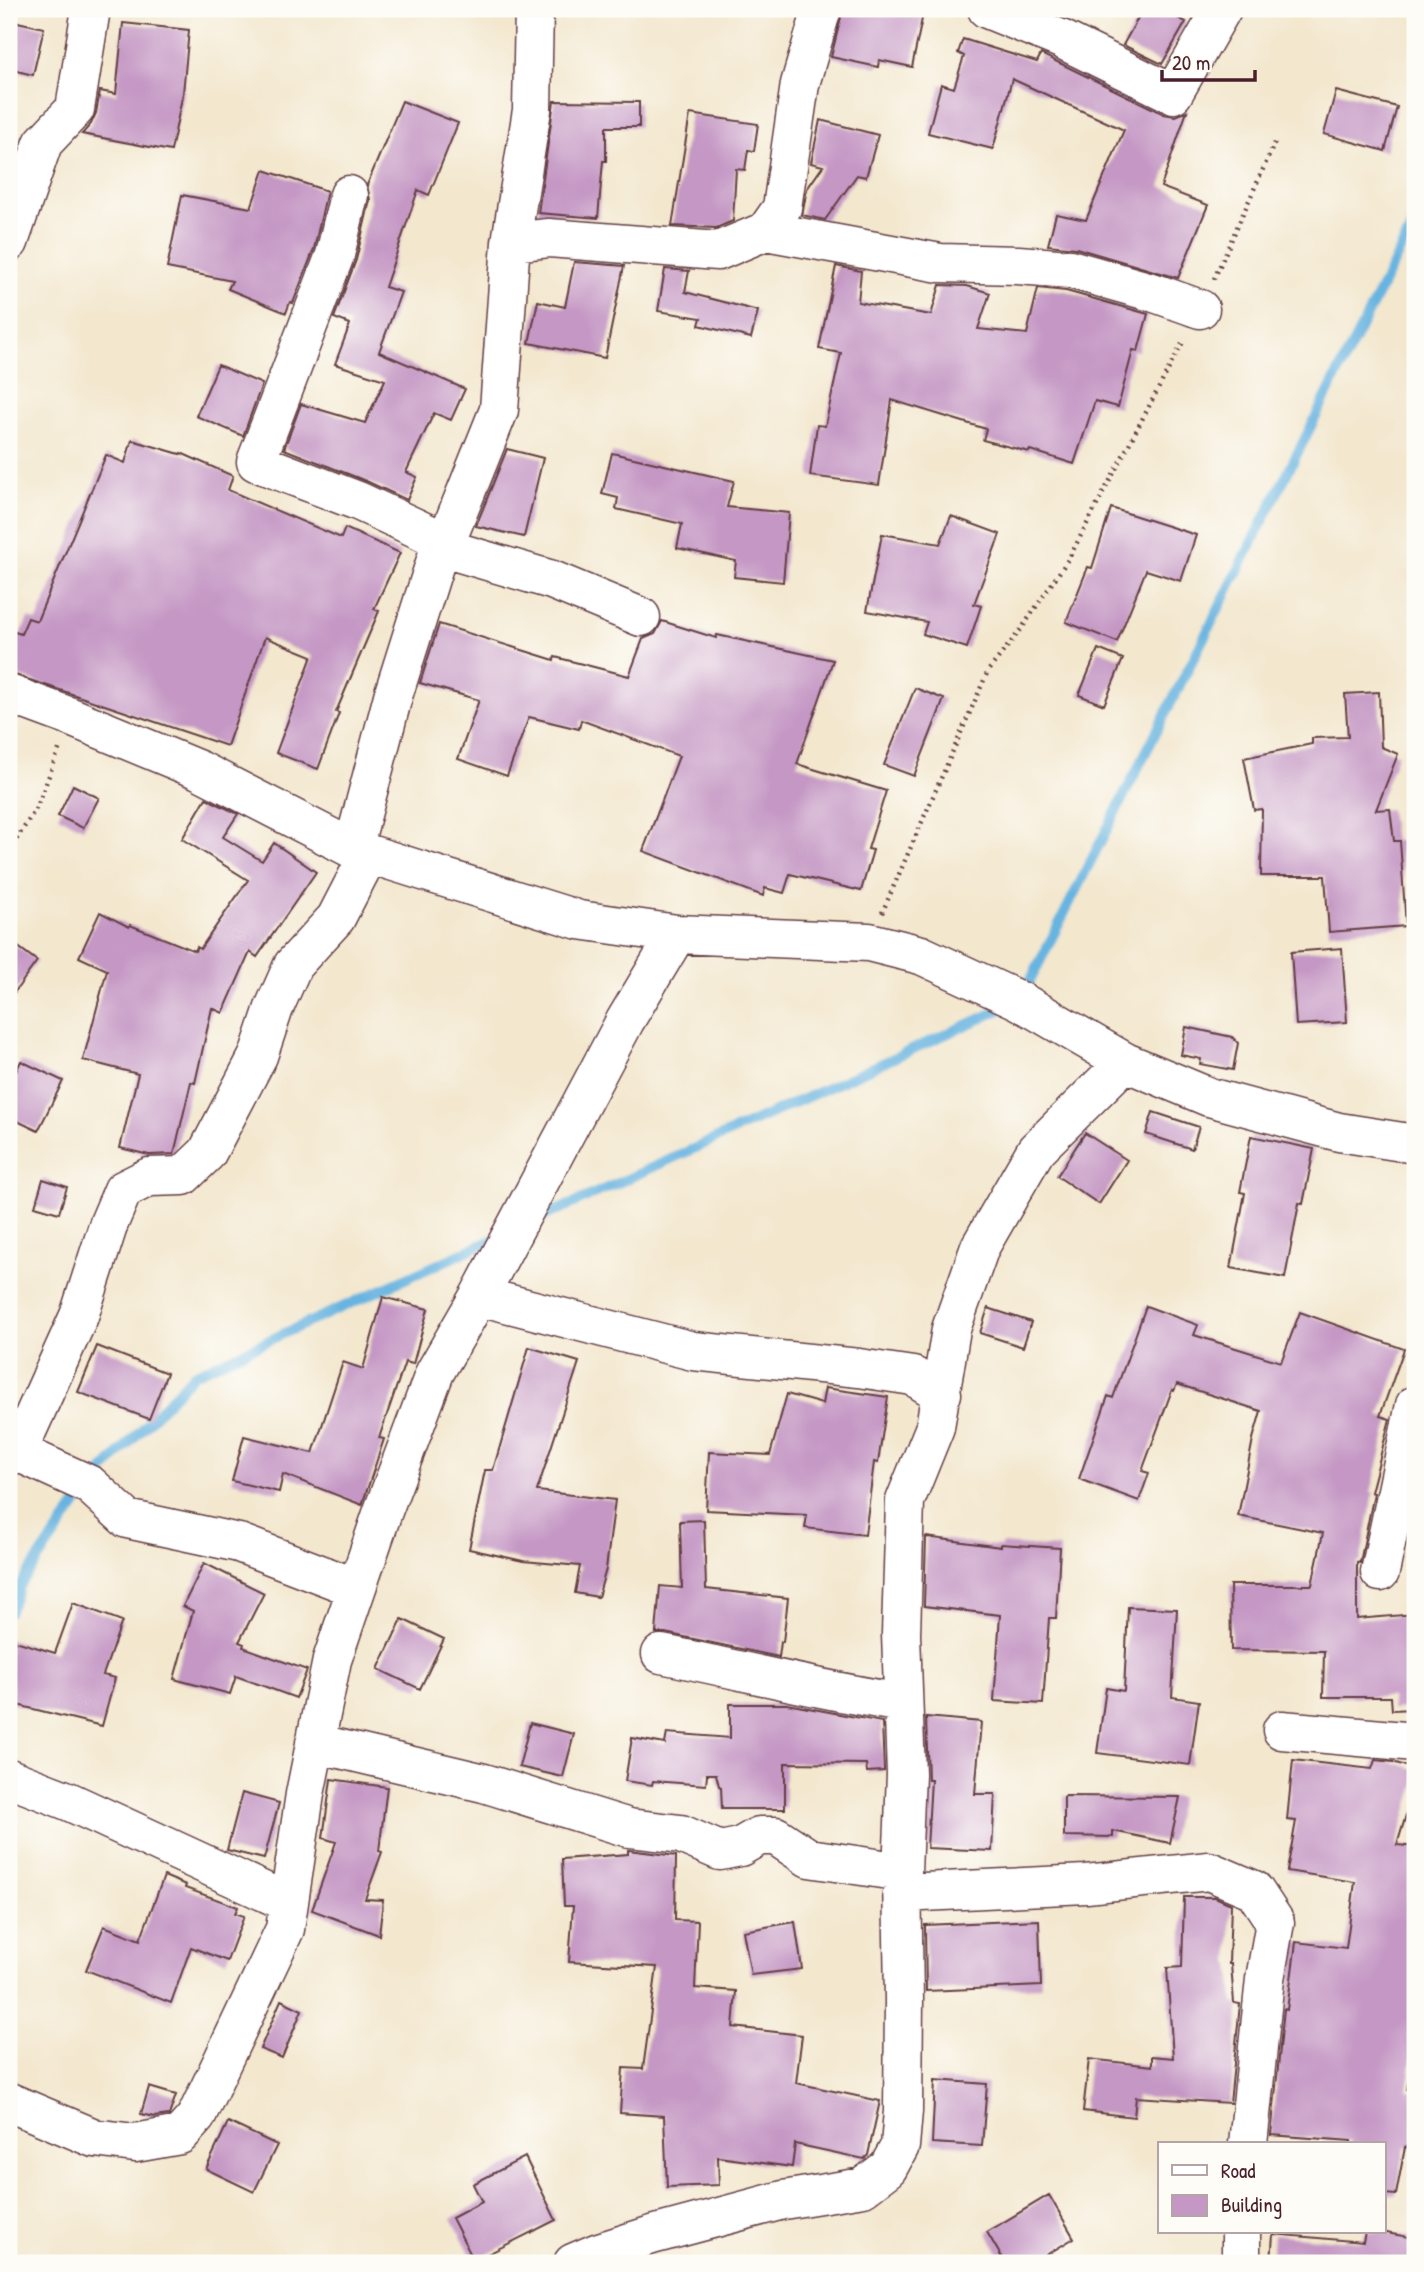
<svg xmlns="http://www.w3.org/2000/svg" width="1424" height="2272" viewBox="0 0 1424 2272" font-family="'Patrick Hand',sans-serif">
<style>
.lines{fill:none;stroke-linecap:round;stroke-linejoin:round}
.stream{stroke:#67b4e0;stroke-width:10}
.building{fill:#c497c4}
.minor-casing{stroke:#633d43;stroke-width:41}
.path{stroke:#633d43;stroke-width:4.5;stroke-dasharray:2 5;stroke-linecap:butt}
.minor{stroke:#fff;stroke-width:38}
</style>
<rect width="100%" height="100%" fill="#fdfcf7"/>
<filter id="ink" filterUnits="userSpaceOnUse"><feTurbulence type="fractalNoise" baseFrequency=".0143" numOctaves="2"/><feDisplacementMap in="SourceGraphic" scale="14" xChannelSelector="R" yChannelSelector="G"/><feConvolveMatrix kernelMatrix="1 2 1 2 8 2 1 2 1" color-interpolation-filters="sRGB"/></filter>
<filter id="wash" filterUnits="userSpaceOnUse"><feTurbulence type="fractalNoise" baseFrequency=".00686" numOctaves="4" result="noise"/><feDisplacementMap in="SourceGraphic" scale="28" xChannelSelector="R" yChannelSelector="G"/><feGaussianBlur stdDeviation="1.57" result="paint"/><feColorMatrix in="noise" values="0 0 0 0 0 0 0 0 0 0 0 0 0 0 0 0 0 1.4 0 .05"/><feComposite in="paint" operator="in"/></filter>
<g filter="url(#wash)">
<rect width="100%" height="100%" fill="#f3e7ce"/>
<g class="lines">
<path class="stream" d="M 1023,995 L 1415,221
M 532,1222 L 1006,1007
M 95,1479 L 194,1374 L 496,1238
M 9,1612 L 21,1584 L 86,1491"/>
</g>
<g id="blocks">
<path class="building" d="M 843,9 L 924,9 L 912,67 L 879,60 L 878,67 L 831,57 Z
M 1143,9 L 1184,9 L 1178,18 L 1186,22 L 1162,64 L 1123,45 Z
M 9,20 L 44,28 L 33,75 L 9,69 Z
M 123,23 L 189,30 L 183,93 L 171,151 L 82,134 L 91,124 L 96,113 L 100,91 L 116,94 Z
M 963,39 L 1037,62 L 1041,54 L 1164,114 L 1175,116 L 1187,111 L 1161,187 L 1208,205 L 1178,278 L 1076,248 L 1048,245 L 1056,214 L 1086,220 L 1124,130 L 1012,79 L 993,149 L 928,133 L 941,84 L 954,88 L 964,56 L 958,53 Z
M 1336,91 L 1397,107 L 1385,151 L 1324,134 Z
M 402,101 L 458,123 L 429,195 L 418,190 L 385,287 L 401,292 L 379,352 L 465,389 L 451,420 L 434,413 L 406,472 L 417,477 L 407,500 L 366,481 L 284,449 L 301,404 L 365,423 L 385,380 L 335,364 L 350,324 L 334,318 L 356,260 L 370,200 L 367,185 Z
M 554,101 L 639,102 L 639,127 L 606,127 L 606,161 L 603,161 L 598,218 L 538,213 Z
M 690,114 L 758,124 L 754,151 L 748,150 L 745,170 L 736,169 L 733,221 L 716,228 L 672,226 Z
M 820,120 L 878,135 L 866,177 L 857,175 L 825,220 L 802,215 L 807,189 L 823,166 L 811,163 Z
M 264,170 L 327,191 L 314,249 L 293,303 L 290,302 L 286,313 L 228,289 L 232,281 L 167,268 L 182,195 L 251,208 Z
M 574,262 L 624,266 L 605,358 L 529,343 L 538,301 L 565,307 Z
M 836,266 L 861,271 L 858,302 L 931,315 L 940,285 L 967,286 L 990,293 L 978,329 L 1027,334 L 1038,288 L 1066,291 L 1148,314 L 1138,351 L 1133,350 L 1118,407 L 1095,401 L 1074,464 L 1030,450 L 1029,452 L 983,440 L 986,429 L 892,400 L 879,485 L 810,476 L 817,425 L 825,426 L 841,353 L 819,349 Z
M 665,269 L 689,271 L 685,292 L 758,311 L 751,338 L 699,325 L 701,318 L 658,311 Z
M 218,365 L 262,384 L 243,436 L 196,416 Z
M 132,440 L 180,454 L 181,453 L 233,476 L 228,490 L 341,538 L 345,528 L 400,553 L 374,609 L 379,611 L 336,712 L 339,713 L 318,769 L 276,753 L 312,656 L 265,637 L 227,746 L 9,673 L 9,630 L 21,634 L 28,618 L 37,621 L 106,455 L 125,463 Z
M 507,449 L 543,458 L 524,537 L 476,526 Z
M 612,453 L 734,481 L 727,507 L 789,513 L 783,582 L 734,577 L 736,561 L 677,548 L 682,524 L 616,509 L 618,498 L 602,494 Z
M 1111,508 L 1196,535 L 1181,581 L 1146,570 L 1117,642 L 1066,622 L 1088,567 L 1092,568 Z
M 951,516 L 1000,534 L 974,604 L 981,606 L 967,648 L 923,634 L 927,622 L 867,611 L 882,534 L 940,544 Z
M 662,621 L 716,638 L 717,635 L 833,660 L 797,764 L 886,791 L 868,849 L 873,850 L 861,891 L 790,874 L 784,893 L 765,888 L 763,896 L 643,851 L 679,756 L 581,720 L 579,729 L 529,717 L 507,776 L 458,759 L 479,700 L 420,683 L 439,624 L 554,660 L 555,657 L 629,676 L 643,639 L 655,634 Z
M 1098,649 L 1123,659 L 1104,705 L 1079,695 Z
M 915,688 L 944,699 L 914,776 L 884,765 Z
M 1379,692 L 1381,747 L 1398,754 L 1376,810 L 1390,809 L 1394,841 L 1400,841 L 1406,926 L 1329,932 L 1325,876 L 1261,876 L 1262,809 L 1254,810 L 1244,758 L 1312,744 L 1312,738 L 1348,737 L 1345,694 Z
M 73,785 L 99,798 L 83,828 L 58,816 Z
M 206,798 L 238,814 L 223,837 L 262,861 L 274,843 L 316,872 L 257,957 L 250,952 L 223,1013 L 212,1008 L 195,1083 L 191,1082 L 174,1154 L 149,1155 L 120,1148 L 138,1074 L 83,1060 L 107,970 L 79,957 L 100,912 L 129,927 L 130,925 L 195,951 L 197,947 L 200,949 L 248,880 L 182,839 Z
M 9,940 L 37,961 L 9,1000 Z
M 1342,948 L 1347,1022 L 1296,1025 L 1291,952 Z
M 1186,1027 L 1232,1037 L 1238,1043 L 1233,1070 L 1200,1064 L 1201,1059 L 1181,1055 Z
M 21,1061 L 63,1081 L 38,1131 L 9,1117 L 9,1086 Z
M 1153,1112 L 1199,1127 L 1192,1149 L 1146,1134 Z
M 1085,1133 L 1127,1160 L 1099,1204 L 1057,1176 Z
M 1251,1136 L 1314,1149 L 1303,1204 L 1299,1203 L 1285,1278 L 1231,1268 L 1245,1193 L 1240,1192 Z
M 43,1179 L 67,1187 L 59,1213 L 35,1206 Z
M 383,1297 L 428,1309 L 413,1364 L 405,1362 L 379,1438 L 384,1439 L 362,1505 L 283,1474 L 279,1492 L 232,1481 L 244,1436 L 313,1453 L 343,1362 L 363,1369 Z
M 1146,1306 L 1198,1325 L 1194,1335 L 1281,1362 L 1300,1312 L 1404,1349 L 1380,1416 L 1390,1419 L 1371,1492 L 1374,1493 L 1360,1563 L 1357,1562 L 1357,1619 L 1415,1614 L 1415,1709 L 1392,1710 L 1391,1697 L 1323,1697 L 1324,1651 L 1231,1650 L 1230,1585 L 1312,1585 L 1323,1533 L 1238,1516 L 1253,1439 L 1261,1411 L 1177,1384 L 1174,1391 L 1172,1390 L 1142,1471 L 1149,1473 L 1139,1501 L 1079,1479 L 1108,1396 L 1113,1398 Z
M 988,1308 L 1031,1322 L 1023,1347 L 980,1333 Z
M 97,1346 L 167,1373 L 149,1419 L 78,1392 Z
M 529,1347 L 579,1362 L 537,1491 L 615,1500 L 606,1569 L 598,1597 L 575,1593 L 580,1566 L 523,1561 L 469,1549 L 485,1470 L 493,1470 Z
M 825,1388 L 888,1397 L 878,1463 L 874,1462 L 865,1535 L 805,1528 L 807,1515 L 706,1510 L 709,1452 L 770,1455 L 787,1394 L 822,1404 Z
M 704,1520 L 706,1589 L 788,1598 L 783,1642 L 781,1642 L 779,1657 L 665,1633 L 656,1633 L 660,1586 L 682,1588 L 680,1521 Z
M 926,1537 L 1001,1547 L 1001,1544 L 1060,1548 L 1056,1618 L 1049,1618 L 1043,1704 L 994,1701 L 1000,1615 L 924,1606 Z
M 204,1563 L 264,1593 L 239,1642 L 244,1644 L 243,1647 L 307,1670 L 296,1698 L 236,1676 L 230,1694 L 174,1679 L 193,1611 L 183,1606 Z
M 73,1603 L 122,1621 L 103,1675 L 115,1678 L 102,1726 L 9,1703 L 9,1639 L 55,1653 Z
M 1128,1607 L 1177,1609 L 1172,1697 L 1199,1701 L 1190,1765 L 1097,1753 L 1106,1688 L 1124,1691 Z
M 402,1619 L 444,1639 L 420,1689 L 378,1669 Z
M 730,1704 L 787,1704 L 882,1722 L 884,1771 L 867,1772 L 866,1764 L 785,1763 L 785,1809 L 722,1809 L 721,1787 L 719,1786 L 716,1774 L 707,1774 L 706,1785 L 653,1781 L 652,1785 L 625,1781 L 632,1738 L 665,1744 L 667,1733 L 730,1738 Z
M 926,1717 L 981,1722 L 975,1794 L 995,1794 L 992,1851 L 927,1848 L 931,1780 L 928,1780 Z
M 530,1723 L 574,1734 L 563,1777 L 519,1767 Z
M 1293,1760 L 1372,1769 L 1375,1760 L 1393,1762 L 1415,1769 L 1415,1785 L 1397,1845 L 1415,1847 L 1415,1865 L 1410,1900 L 1415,1901 L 1415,2038 L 1407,2090 L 1415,2091 L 1415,2149 L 1405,2147 L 1396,2195 L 1384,2194 L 1384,2144 L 1351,2144 L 1351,2141 L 1271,2135 L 1284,2009 L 1287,2010 L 1296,1942 L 1346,1948 L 1355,1882 L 1287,1871 L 1296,1821 L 1287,1820 Z
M 331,1779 L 387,1787 L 379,1851 L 382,1852 L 365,1899 L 383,1900 L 379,1935 L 312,1910 L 336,1842 L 323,1838 Z
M 242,1793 L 279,1803 L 264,1859 L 227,1850 Z
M 1064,1796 L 1180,1797 L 1170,1843 L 1113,1831 L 1113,1837 L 1064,1836 Z
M 628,1850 L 676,1856 L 675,1920 L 698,1921 L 695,1988 L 736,1991 L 733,2027 L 802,2035 L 796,2083 L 880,2101 L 868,2155 L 864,2159 L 795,2144 L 792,2167 L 718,2157 L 719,2185 L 667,2187 L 664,2116 L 620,2113 L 623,2068 L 643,2069 L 657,1967 L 569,1962 L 573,1906 L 564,1906 L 562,1859 L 628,1854 Z
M 164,1876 L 186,1885 L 185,1888 L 238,1907 L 235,1913 L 244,1916 L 227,1961 L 191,1947 L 171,2003 L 86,1970 L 104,1926 L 140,1940 Z
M 1184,1897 L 1215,1897 L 1231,1904 L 1229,1964 L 1231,1964 L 1234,2003 L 1240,2004 L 1230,2103 L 1136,2097 L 1134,2117 L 1083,2111 L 1089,2059 L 1152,2066 L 1152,2056 L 1173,2058 L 1167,1968 L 1182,1967 Z
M 1039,1920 L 1041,1986 L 926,1991 L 925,1925 Z
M 795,1922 L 802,1969 L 751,1975 L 743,1931 Z
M 281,2000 L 302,2010 L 282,2058 L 260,2049 Z
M 935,2080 L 987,2084 L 982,2146 L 932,2143 Z
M 149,2087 L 176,2095 L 169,2115 L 154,2117 L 141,2114 Z
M 228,2122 L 277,2145 L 254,2192 L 206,2169 Z
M 525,2157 L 556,2220 L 474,2261 L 452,2218 L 482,2202 L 473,2184 Z
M 1049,2195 L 1074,2238 L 1033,2263 L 1005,2263 L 987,2232 Z
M 1365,2232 L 1380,2232 L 1415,2238 L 1411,2263 L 1271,2263 L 1273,2234 L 1363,2242 Z"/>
</g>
</g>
<g filter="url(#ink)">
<use href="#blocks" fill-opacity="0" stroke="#633d43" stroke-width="2"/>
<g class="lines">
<defs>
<path id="minor" d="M 534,9 L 532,110 L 511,242 L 499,410 L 446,542 L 440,547 L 393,696 L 353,849 L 579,920 L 677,934 L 869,942 L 921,955 L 1020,1001 L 1125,1062 L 1209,1097 L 1339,1132 L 1415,1144
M 987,9 L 1061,39 L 1173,94 L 1222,9
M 349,195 L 335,255 L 256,462 L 358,501 L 446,542
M 766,231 L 940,263 L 1018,265 L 1070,269 L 1155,293 L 1200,309
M 9,242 L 43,143 L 75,109 L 91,9
M 511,242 L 549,238 L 718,251 L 766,231 L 782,208 L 800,84 L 822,9
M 440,547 L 552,580 L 641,617
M 9,694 L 71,717 L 199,770 L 353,849
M 479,1296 L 625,1021 L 677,934
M 9,1448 L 90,1485 L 127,1519 L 239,1543 L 356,1588
M 18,1451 L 79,1316 L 109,1223 L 123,1190 L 149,1177 L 183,1176 L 207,1153 L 258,1056 L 274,1008 L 293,965 L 336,918 L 369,854
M 1380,1572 L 1415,1405
M 661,1654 C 742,1670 822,1691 903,1703
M 1282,1730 L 1415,1742
M 315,1743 L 484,1783 L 629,1828 L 681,1834 L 720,1851 L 740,1847 L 759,1836 L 776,1836 L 809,1858 L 902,1872
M 9,1778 L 68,1801 L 289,1903
M 902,1893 L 1086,1884 L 1209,1871 L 1254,1890 L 1275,1922 L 1265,1979 L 1248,2144
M 9,2102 L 94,2138 L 135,2143 L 180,2135 L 196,2117 L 285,1929 L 305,1794 L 332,1660 L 383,1511 L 435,1372 L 479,1296 L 693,1351 L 859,1368 L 913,1376 L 942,1394
M 1241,2232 L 1241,2263
M 573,2263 L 599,2252 L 652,2235 L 783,2200 L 863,2187 L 888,2168 L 900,2146 L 903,2111 L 904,2000 L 902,1872 L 906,1774 L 901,1634 L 905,1501 L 935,1427 L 951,1329 L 980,1247 L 1036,1150 L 1125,1062"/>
</defs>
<use href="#minor" class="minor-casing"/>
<path class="path" d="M 1214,279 L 1276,140
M 9,851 L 37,807 L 60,747
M 882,913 L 988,671 L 1022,628 L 1069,558 L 1184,340"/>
<use href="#minor" class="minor"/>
</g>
</g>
<rect width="1424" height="2272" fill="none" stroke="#fdfcf7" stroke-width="35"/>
<rect x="1158" y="2142" width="228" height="91" fill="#fdfcf7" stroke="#b5a4a5" stroke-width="2"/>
<rect x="1172" y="2165" width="35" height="10" fill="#ffffff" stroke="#b5a4a5" stroke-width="2"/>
<text x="1221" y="2178" font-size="21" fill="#4a1f2b">Road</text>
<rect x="1172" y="2195" width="35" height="21" fill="#c497c4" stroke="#b5a4a5" stroke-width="2"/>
<text x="1221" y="2212" font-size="21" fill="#4a1f2b">Building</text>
<path d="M1162 70v10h93v-10" fill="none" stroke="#4a1f2b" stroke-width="3.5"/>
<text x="1172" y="70" font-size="21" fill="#4a1f2b" stroke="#fdfcf7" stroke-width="5" paint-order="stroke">20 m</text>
</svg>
